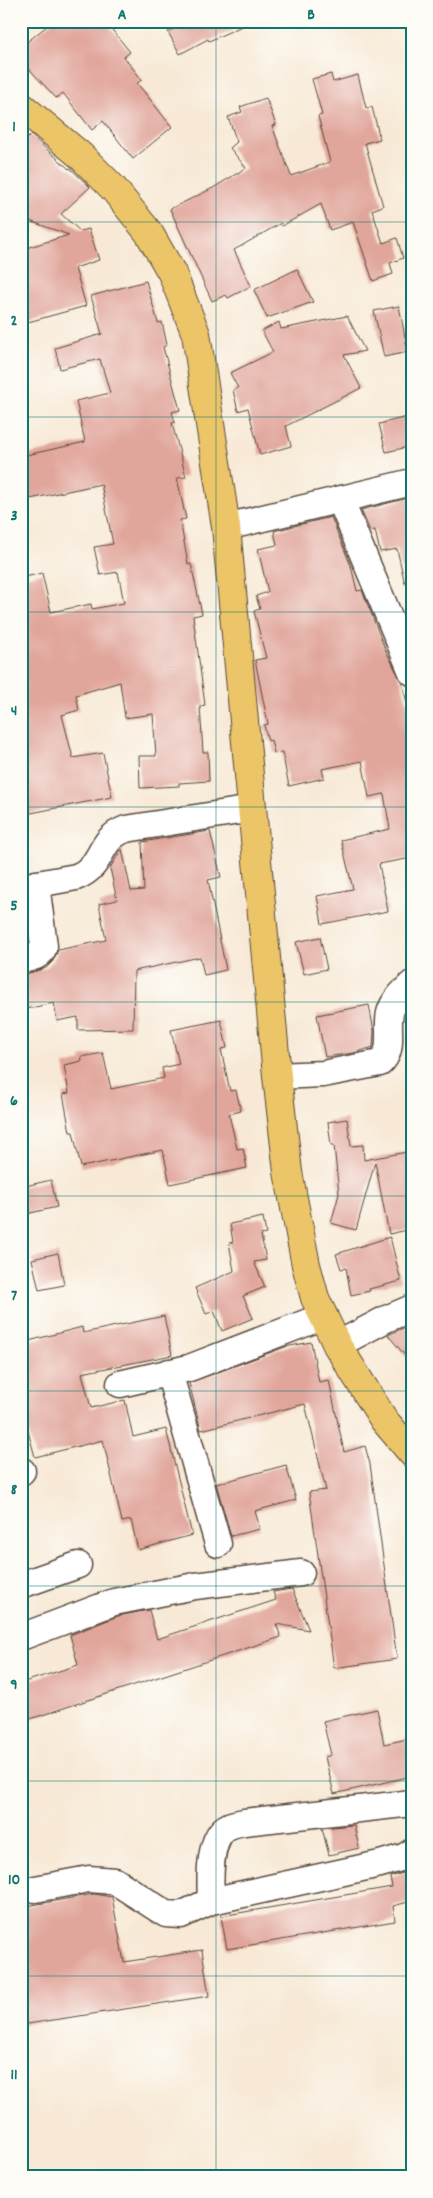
<svg xmlns="http://www.w3.org/2000/svg" width="433" height="2198" viewBox="0 0 433 2198" font-family="Dekko,sans-serif">
<style>
.building{fill:#e1a69b}
.lines{fill:none;stroke-linecap:round;stroke-linejoin:round}
.minor-casing{stroke:#57473a;stroke-width:29}
.highway-casing{stroke:#57473a;stroke-width:30}
.minor{stroke:#fff;stroke-width:26}
.highway{stroke:#ecc569;stroke-width:28}
.grid{fill:none;stroke:#0f766e;stroke-width:1;stroke-opacity:0.55}
.neatline{fill:none;stroke:#0f766e;stroke-width:2}
.grid-label{font-size:16px;text-anchor:middle;font-weight:bold;fill:#0f766e}
</style>
<rect width="100%" height="100%" fill="#fdfcf7"/>
<filter id="ink" filterUnits="userSpaceOnUse"><feTurbulence type="fractalNoise" baseFrequency=".02" numOctaves="2"/><feDisplacementMap in="SourceGraphic" scale="10" xChannelSelector="R" yChannelSelector="G"/><feConvolveMatrix kernelMatrix="1 2 1 2 8 2 1 2 1" color-interpolation-filters="sRGB"/></filter>
<filter id="wash" filterUnits="userSpaceOnUse"><feTurbulence type="fractalNoise" baseFrequency=".0096" numOctaves="4" result="noise"/><feDisplacementMap in="SourceGraphic" scale="20" xChannelSelector="R" yChannelSelector="G"/><feGaussianBlur stdDeviation="1.12" result="paint"/><feColorMatrix in="noise" values="0 0 0 0 0 0 0 0 0 0 0 0 0 0 0 0 0 1.4 0 .05"/><feComposite in="paint" operator="in"/></filter>
<g filter="url(#wash)">
<rect width="100%" height="100%" fill="#f8e9d6"/>
<g id="blocks">
<path class="building" d="M 53,21 L 105,21 L 130,52 L 124,57 L 142,80 L 137,83 L 172,127 L 133,159 L 103,121 L 92,130 L 63,93 L 56,98 L 21,60 L 21,47 Z
M 188,21 L 253,21 L 209,41 L 208,39 L 180,54 L 168,32 Z
M 331,74 L 333,82 L 358,75 L 366,108 L 372,107 L 380,139 L 365,143 L 383,206 L 372,210 L 383,243 L 397,238 L 403,258 L 390,263 L 393,274 L 373,281 L 353,222 L 330,230 L 321,204 L 282,226 L 281,223 L 234,250 L 251,286 L 228,298 L 226,295 L 212,301 L 170,209 L 213,188 L 246,168 L 230,148 L 237,142 L 228,117 L 242,112 L 240,107 L 266,98 L 276,125 L 272,126 L 291,176 L 330,162 L 318,116 L 322,115 L 312,79 Z
M 31,135 L 69,169 L 70,168 L 90,187 L 61,214 L 80,231 L 89,229 L 99,260 L 75,268 L 86,306 L 21,324 L 21,255 L 28,253 L 26,248 L 69,235 L 21,218 L 21,145 Z
M 297,269 L 313,302 L 267,318 L 254,290 Z
M 146,281 L 158,323 L 162,322 L 167,345 L 163,347 L 180,410 L 172,412 L 175,422 L 172,423 L 186,477 L 177,478 L 186,519 L 180,520 L 188,564 L 191,564 L 202,614 L 193,616 L 205,705 L 200,706 L 203,752 L 208,752 L 209,781 L 179,783 L 179,786 L 140,788 L 139,756 L 156,756 L 153,714 L 125,718 L 120,682 L 76,695 L 79,710 L 62,715 L 73,758 L 103,753 L 112,797 L 21,815 L 21,578 L 42,573 L 51,612 L 91,604 L 92,609 L 124,603 L 118,572 L 100,575 L 94,547 L 113,544 L 101,484 L 30,499 L 22,456 L 85,442 L 76,401 L 110,393 L 100,359 L 60,369 L 55,348 L 102,334 L 91,296 Z
M 399,306 L 408,352 L 384,357 L 374,311 Z
M 347,316 L 365,351 L 344,355 L 361,388 L 286,426 L 291,446 L 260,455 L 248,408 L 238,411 L 233,390 L 238,388 L 230,373 L 273,352 L 262,331 L 279,322 L 281,329 Z
M 407,417 L 412,436 L 412,446 L 386,452 L 379,424 Z
M 412,497 L 412,583 L 405,584 L 397,549 L 380,552 L 375,530 L 370,531 L 361,510 Z
M 331,517 L 351,566 L 357,591 L 362,590 L 385,649 L 402,683 L 412,722 L 412,858 L 379,864 L 388,911 L 322,924 L 317,896 L 353,889 L 341,840 L 390,829 L 384,794 L 369,797 L 362,761 L 322,769 L 324,778 L 289,786 L 282,752 L 274,753 L 271,740 L 268,741 L 264,725 L 268,724 L 255,660 L 266,658 L 254,611 L 260,609 L 256,596 L 268,592 L 258,549 L 277,545 L 274,531 Z
M 210,831 L 221,877 L 208,880 L 226,970 L 204,975 L 200,957 L 134,971 L 133,1029 L 78,1030 L 78,1017 L 57,1021 L 54,1003 L 21,1010 L 21,975 L 46,968 L 53,961 L 58,950 L 106,940 L 99,904 L 117,900 L 110,868 L 121,850 L 122,849 L 131,891 L 144,890 L 142,842 Z
M 320,937 L 327,969 L 304,974 L 296,942 Z
M 369,1005 L 374,1031 L 373,1047 L 354,1053 L 325,1057 L 317,1015 Z
M 221,1020 L 227,1048 L 221,1049 L 230,1091 L 236,1090 L 241,1111 L 229,1114 L 237,1149 L 243,1148 L 247,1168 L 170,1184 L 163,1150 L 81,1167 L 73,1132 L 70,1132 L 63,1094 L 69,1093 L 64,1065 L 82,1061 L 81,1057 L 103,1053 L 111,1089 L 164,1078 L 162,1068 L 179,1064 L 171,1030 Z
M 347,1119 L 351,1146 L 363,1145 L 364,1160 L 412,1151 L 412,1229 L 389,1234 L 375,1162 L 356,1230 L 331,1223 L 339,1194 L 334,1145 L 331,1145 L 328,1122 Z
M 51,1180 L 57,1207 L 26,1214 L 21,1187 Z
M 263,1217 L 266,1234 L 261,1235 L 266,1260 L 254,1262 L 265,1287 L 243,1296 L 253,1318 L 222,1331 L 214,1311 L 206,1314 L 195,1288 L 234,1271 L 229,1243 L 233,1242 L 230,1224 Z
M 390,1237 L 401,1281 L 369,1289 L 370,1291 L 351,1295 L 346,1268 L 341,1269 L 336,1254 Z
M 58,1253 L 64,1285 L 39,1290 L 32,1259 Z
M 164,1316 L 172,1355 L 82,1373 L 91,1408 L 125,1400 L 133,1437 L 166,1429 L 192,1535 L 138,1550 L 131,1520 L 122,1522 L 103,1440 L 35,1457 L 28,1431 L 21,1433 L 21,1343 L 82,1327 L 83,1333 Z
M 412,1324 L 412,1364 L 388,1335 Z
M 311,1342 L 319,1382 L 329,1380 L 344,1452 L 365,1446 L 370,1464 L 397,1659 L 334,1668 L 309,1492 L 326,1490 L 305,1404 L 201,1430 L 189,1383 L 285,1347 Z
M 286,1465 L 296,1500 L 255,1511 L 260,1529 L 231,1536 L 216,1484 Z
M 292,1589 L 309,1630 L 276,1624 L 281,1637 L 21,1722 L 21,1683 L 78,1665 L 70,1635 L 118,1616 L 149,1610 L 157,1639 L 276,1600 L 273,1592 Z
M 377,1709 L 384,1744 L 412,1738 L 412,1776 L 334,1794 L 325,1757 L 331,1755 L 323,1721 Z
M 354,1825 L 359,1848 L 329,1855 L 322,1828 Z
M 412,1870 L 412,1901 L 393,1906 L 395,1921 L 227,1949 L 221,1916 L 392,1887 L 390,1877 Z
M 94,1894 L 112,1897 L 124,1962 L 202,1950 L 209,1996 L 21,2025 L 21,1977 L 26,1976 L 21,1946 L 21,1907 Z"/>
</g>
</g>
<g filter="url(#ink)">
<use href="#blocks" fill-opacity="0" stroke="#57473a" stroke-width="1"/>
<g class="lines">
<defs>
<path id="minor" d="M 340,499 L 412,672
M 226,527 L 412,482
M 21,887 L 76,877 C 106,865 96,840 126,829 L 252,809
M 21,960 C 31,958 41,957 44,946 L 36,884
M 277,1076 L 323,1074 L 380,1063 C 395,1050 386,1029 390,1013 C 393,1001 403,992 412,984
M 337,1345 L 386,1319 L 412,1308
M 169,1372 L 218,1544
M 120,1384 L 189,1368 L 324,1316
M 21,1472 L 22,1471
M 21,1585 L 78,1565
M 21,1637 L 114,1602 L 195,1586 L 301,1573
M 35,1889 L 89,1879 L 115,1881 L 166,1914 L 181,1915 L 211,1901 C 210,1881 208,1835 229,1826 C 233,1824 239,1823 244,1822 L 412,1803
M 211,1901 L 380,1864 L 404,1857 L 412,1852"/>
<path id="highway" d="M 21,106 L 81,156 L 113,188 L 149,233 L 172,273 L 196,334 L 226,527 L 277,1076 L 288,1172 L 306,1265 L 315,1298 L 337,1345 L 384,1420 L 412,1453"/>
</defs>
<use href="#minor" class="minor-casing"/>
<use href="#highway" class="highway-casing"/>
<use href="#minor" class="minor"/>
<use href="#highway" class="highway"/>
</g>
</g>
<path class="grid" d="M 216,21 L 216,2177M 21,222 L 412,222M 21,417 L 412,417M 21,612 L 412,612M 21,807 L 412,807M 21,1002 L 412,1002M 21,1196 L 412,1196M 21,1391 L 412,1391M 21,1586 L 412,1586M 21,1781 L 412,1781M 21,1976 L 412,1976"/>
<rect width="433" height="2198" fill="none" stroke="#fdfcf7" stroke-width="55"/>
<rect x="28" y="28" width="378" height="2142" class="neatline"/>
<g class="grid-label">
<text x="122" y="19">A</text>
<text x="311" y="19">B</text>
<text x="14" y="131">1</text>
<text x="14" y="325">2</text>
<text x="14" y="520">3</text>
<text x="14" y="715">4</text>
<text x="14" y="910">5</text>
<text x="14" y="1105">6</text>
<text x="14" y="1300">7</text>
<text x="14" y="1494">8</text>
<text x="14" y="1689">9</text>
<text x="14" y="1884">10</text>
<text x="14" y="2079">11</text>
</g>
</svg>
